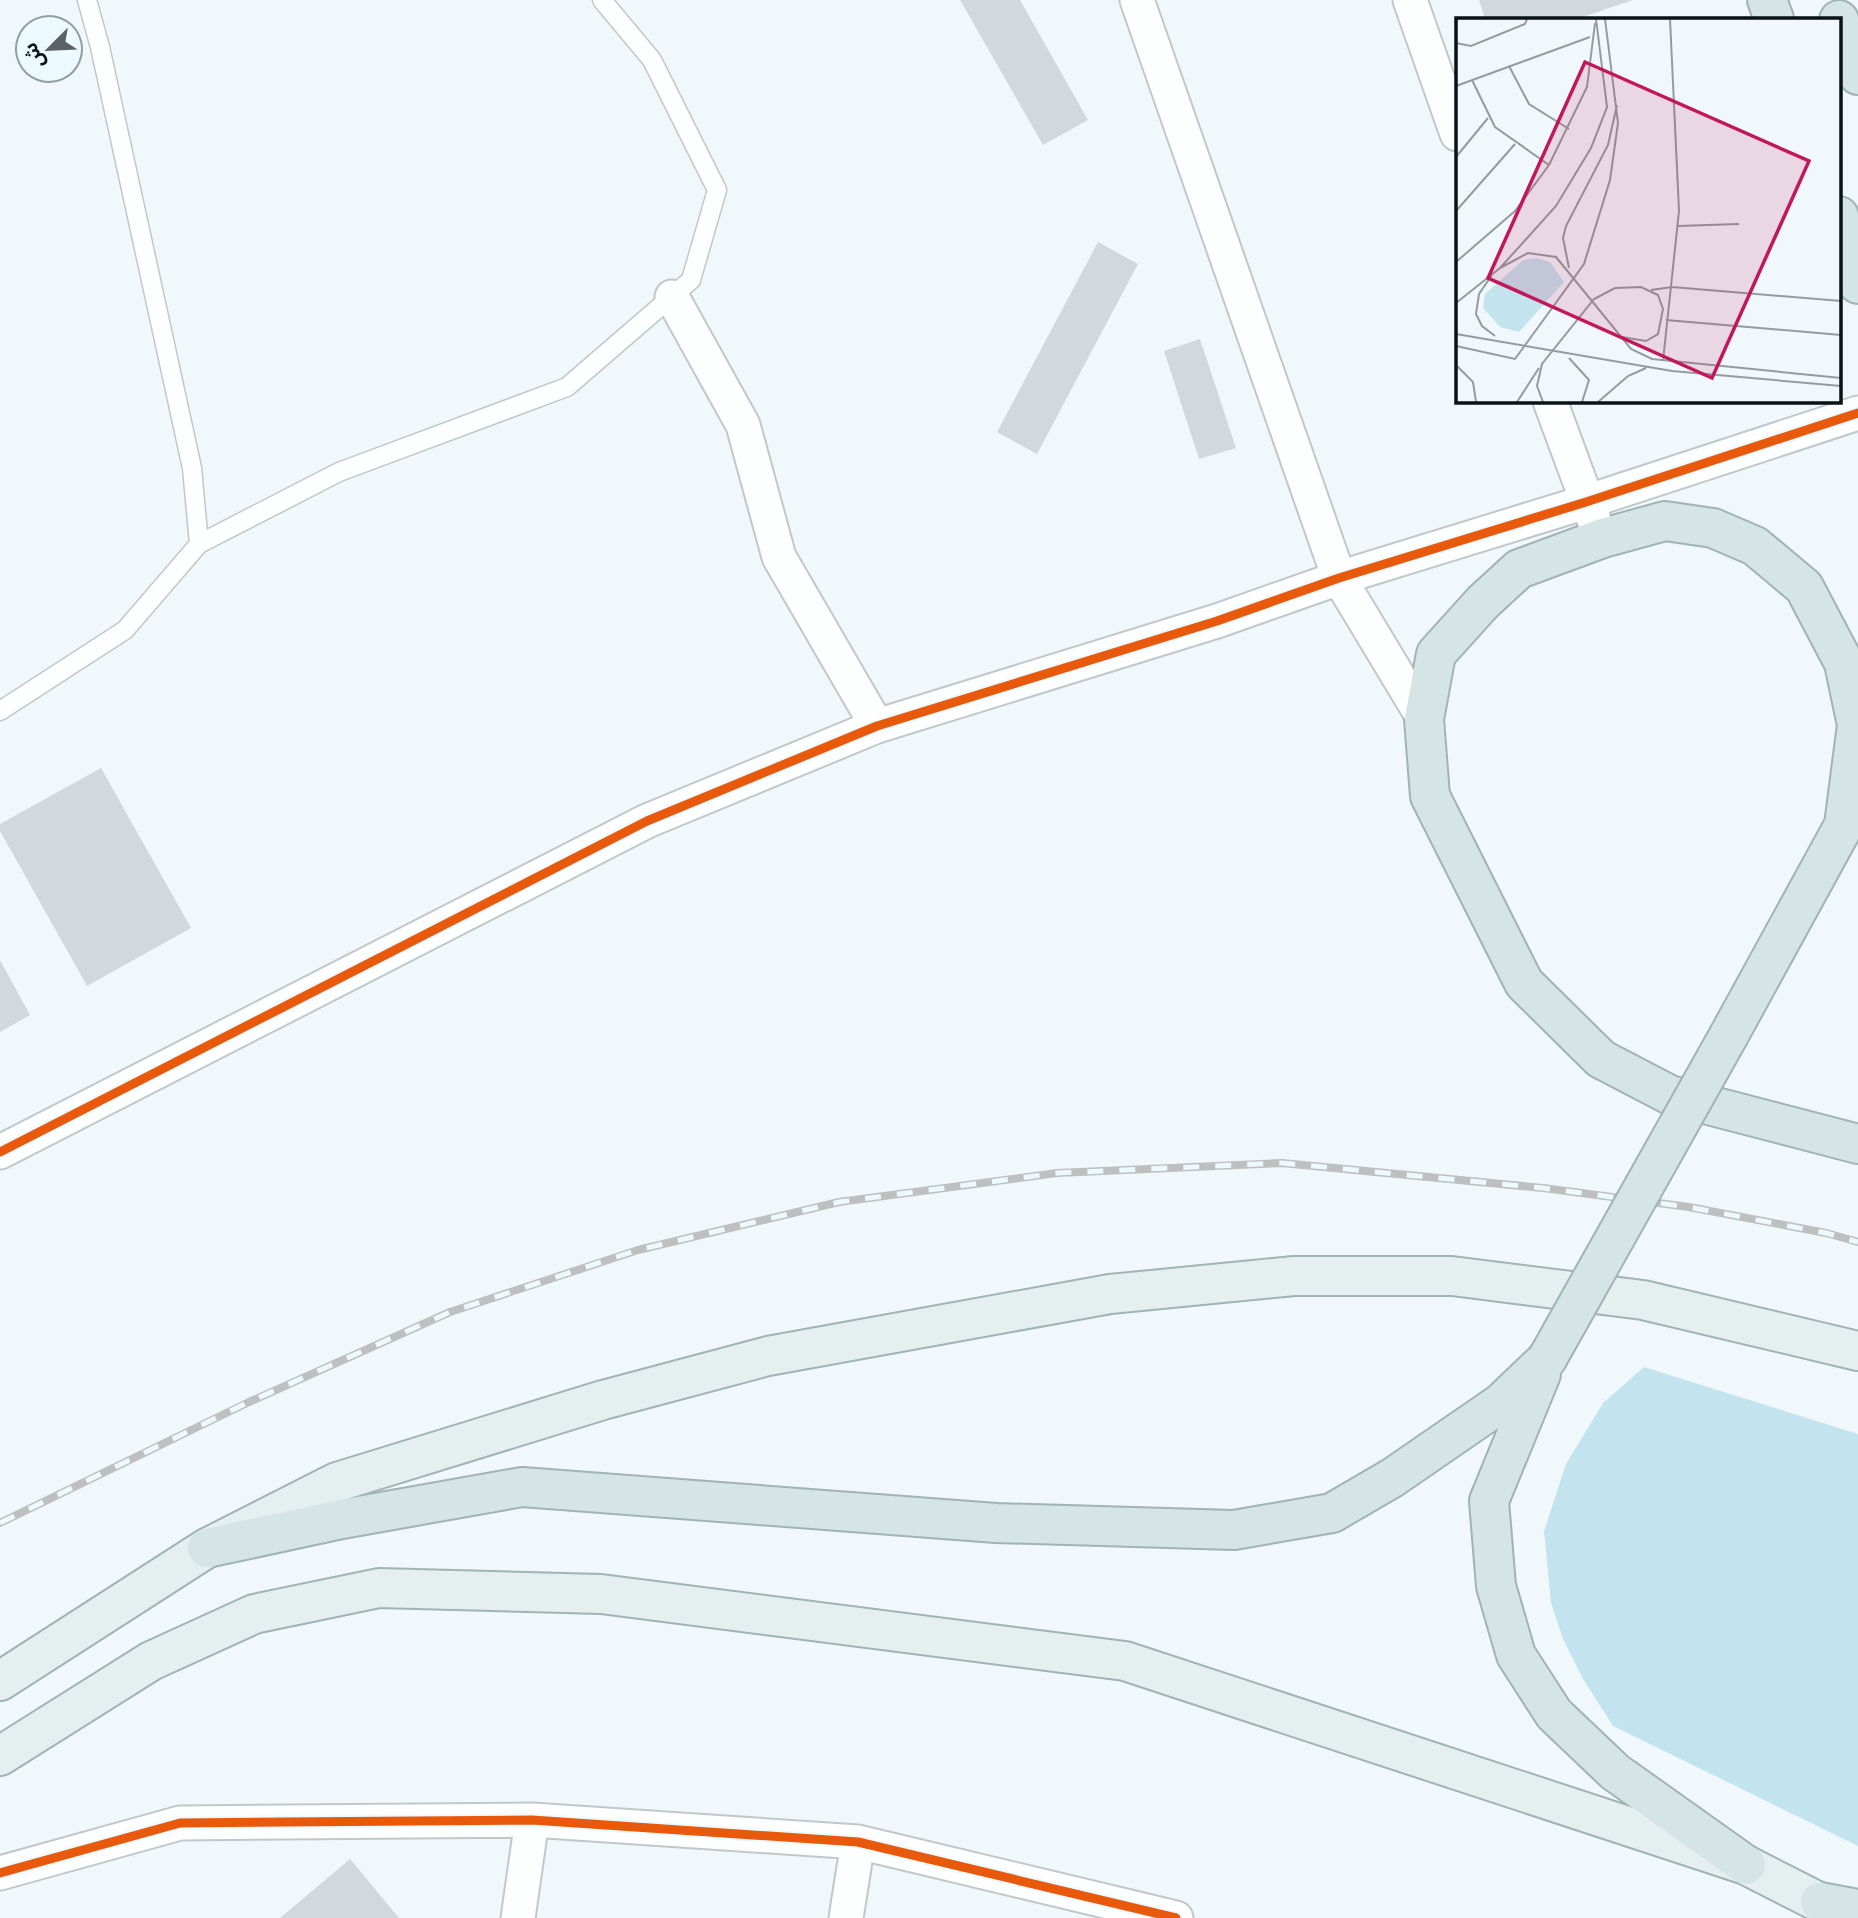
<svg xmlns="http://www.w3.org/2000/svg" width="1858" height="1918" viewBox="0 0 1858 1918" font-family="Arial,'Noto Sans Arabic',sans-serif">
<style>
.green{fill:#c3e4ef}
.building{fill:#d1d9dd}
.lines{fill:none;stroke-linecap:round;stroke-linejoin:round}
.lane-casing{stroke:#c0c8cb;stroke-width:21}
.street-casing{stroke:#c0c8cb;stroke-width:37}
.primary-casing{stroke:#a0b3b5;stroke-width:42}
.highway-casing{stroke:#a0b3b5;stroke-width:42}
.lane{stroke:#fdfefe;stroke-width:18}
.street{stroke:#fdfefe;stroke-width:33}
.primary{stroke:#e5efef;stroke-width:38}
.highway{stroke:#d5e4e5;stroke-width:38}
.rail-casing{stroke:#bec0c0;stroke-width:8}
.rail{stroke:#ecfaff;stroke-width:5;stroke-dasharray:16;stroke-linecap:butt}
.highway-bridge-casing{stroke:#a0b3b5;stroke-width:42;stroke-linecap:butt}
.highway-bridge{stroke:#d5e4e5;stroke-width:38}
.cycleway-casing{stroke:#ecfaff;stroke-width:13}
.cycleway{stroke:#e8590c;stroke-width:9}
.inset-road{fill:none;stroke:#949c9f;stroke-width:2}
.view{fill:#c2185b;fill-opacity:0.15;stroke:#c2185b;stroke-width:3.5}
.inset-edge{fill:none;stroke:#091214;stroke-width:3.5}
</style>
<rect width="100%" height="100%" fill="#f0f8fb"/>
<path class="green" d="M 1644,1367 L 1858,1434 L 1858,1846 L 1613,1726 L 1583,1679 L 1563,1639 L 1551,1603 L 1544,1531 L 1566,1464 L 1603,1403 Z"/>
<path class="building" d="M 960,0 L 1020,0 L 1088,120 L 1043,145 Z
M 1479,0 L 1633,0 L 1577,19 L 1485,19 Z
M 1098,242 L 1138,264 L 1037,454 L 997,432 Z
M 1200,339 L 1236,448 L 1199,459 L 1164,351 Z
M 101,768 L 191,928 L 87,986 L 0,831 L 0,824 Z
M 0,960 L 30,1015 L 0,1032 Z
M 350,1859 L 399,1918 L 280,1918 Z"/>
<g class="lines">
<defs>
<path id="lane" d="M 199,544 L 339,472 L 567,387 L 691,280 L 717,190 L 652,60 L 602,0
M 0,711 L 125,630 L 199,544 L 192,468 L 100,47 L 87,0"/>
<path id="street" d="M 1137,0 L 1339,578 L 1424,719
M 1410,0 L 1457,134
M 672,297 L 743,425 L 779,557 L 877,726
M 1550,401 L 1594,520
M 0,1152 L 647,821 L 877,726 L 1217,621 L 1339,578 L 1586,502 L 1858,413
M 0,1873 L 180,1823 L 532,1820 L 858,1842 L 1176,1918
M 518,1918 L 532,1820
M 846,1918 L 858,1842"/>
<path id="primary" d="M 0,1681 L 207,1548 L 337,1482 L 603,1400 L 768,1356 L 1110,1294 L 1294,1276 L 1452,1276 L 1643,1300 L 1858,1351
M 0,1756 L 151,1661 L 254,1614 L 379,1588 L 601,1594 L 1125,1661 L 1746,1865 L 1850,1918"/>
<path id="highway" d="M 1767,0 L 1774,19
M 1839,20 L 1858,75
M 1839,216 L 1858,284
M 1844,825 L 1857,725 L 1844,663 L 1804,587 L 1755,546 L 1713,528 L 1665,521 L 1603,538 L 1519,569 L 1483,602 L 1436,654 L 1424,719 L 1430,796 L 1524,983 L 1601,1059 L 1670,1095 L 1858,1144
M 1729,1035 L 1844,825 L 1854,801
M 1541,1374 L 1489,1501 L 1496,1586 L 1516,1655 L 1554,1714 L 1615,1772 L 1746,1865
M 207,1548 L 342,1519 L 522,1487 L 996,1523 L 1234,1530 L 1332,1513 L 1392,1478 L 1501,1403 L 1547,1359
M 1820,1902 L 1858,1909"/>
</defs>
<use href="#lane" class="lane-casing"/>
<use href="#street" class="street-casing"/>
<use href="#primary" class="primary-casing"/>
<use href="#highway" class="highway-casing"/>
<use href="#lane" class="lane"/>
<use href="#street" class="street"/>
<use href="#primary" class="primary"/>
<use href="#highway" class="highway"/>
<defs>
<path id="rail" d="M 0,1523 L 249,1402 L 450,1312 L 638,1250 L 839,1202 L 1057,1173 L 1282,1163 L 1543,1188 L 1689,1207 L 1826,1233 L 1858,1242"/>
</defs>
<use href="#rail" class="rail-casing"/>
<use href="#rail" class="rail"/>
<defs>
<path id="highway-bridge" d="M 1547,1359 L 1729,1035"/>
</defs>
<use href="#highway-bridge" class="highway-bridge-casing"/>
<use href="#highway-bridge" class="highway-bridge"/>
<defs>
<path id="cycleway" d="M 0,1152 L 647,821 L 877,726 L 1217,621 L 1339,578 L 1586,502 L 1858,413
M 0,1873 L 180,1823 L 532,1820 L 858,1842 L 1176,1918"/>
</defs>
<use href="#cycleway" class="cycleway-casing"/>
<use href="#cycleway" class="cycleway"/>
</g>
<g transform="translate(1456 18)">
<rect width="385" height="385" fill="#f0f8fb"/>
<path d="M 80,240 L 94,244 L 108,264 L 63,314 L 44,309 L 27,290 L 29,276 L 67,242 Z" fill="#c3e4ef"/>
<path class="inset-road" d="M 0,25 L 15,28 L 69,6 L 71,1M 53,48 L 73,86 L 113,111M 16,62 L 39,109 L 93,147M 0,68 L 134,19M 0,139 L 32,100M 0,193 L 59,126M 222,208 L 283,206M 0,244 L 59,193 L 93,147 L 131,69 L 139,5M 44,250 L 72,235 L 100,239 L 175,331 L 196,341 L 385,360M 113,250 L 107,220 L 110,208 L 152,127 L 161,87M 36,257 L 23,276 L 20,296 L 26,308 L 39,318M 195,272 L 216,269 L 385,283M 0,285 L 44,250 L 100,188 L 135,130 L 151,89 L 140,1M 210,302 L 385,317M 0,316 L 216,353 L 385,368M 0,328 L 59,341 L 128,246 L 154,162 L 162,105 L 149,1M 113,340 L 133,362 L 126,384M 207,343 L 223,193 L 214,1M 0,347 L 17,364 L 20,384M 61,384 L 83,350M 87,384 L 81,368 L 86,346 L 138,281 L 159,270 L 185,269 L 202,277 L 207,291 L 202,316 L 190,323 L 166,319M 142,384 L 172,358 L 190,350"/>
<path class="view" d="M 129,44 L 353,143 L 256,360 L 32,260 Z"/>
<rect width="385" height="385" class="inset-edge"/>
</g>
<g transform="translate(49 49) rotate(246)"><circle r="33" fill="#ecfaff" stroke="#919da1" stroke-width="2"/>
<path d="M0-5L12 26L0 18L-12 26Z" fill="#5a6265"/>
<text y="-10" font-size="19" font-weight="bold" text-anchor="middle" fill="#091214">ش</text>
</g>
</svg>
